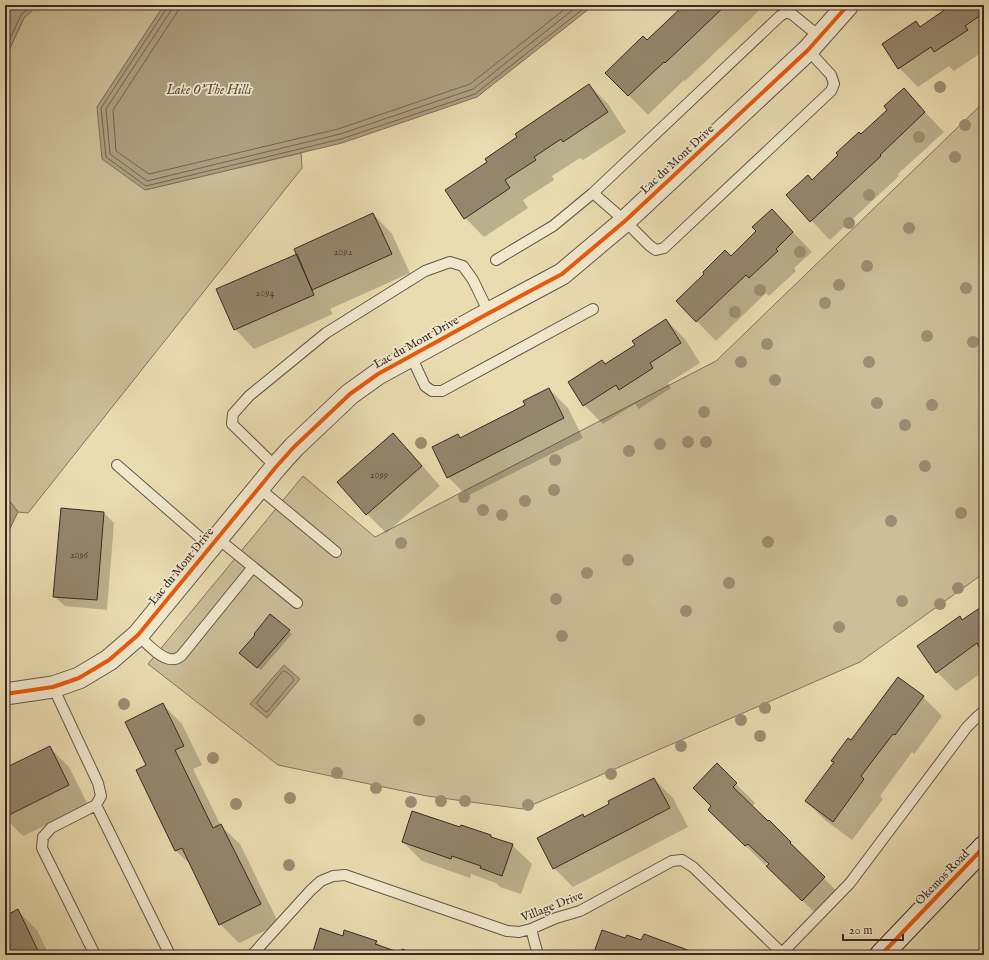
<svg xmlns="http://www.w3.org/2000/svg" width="989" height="960" viewBox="0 0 989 960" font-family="'IM FELL English',serif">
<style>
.green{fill:#cbbe98;stroke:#80745d}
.water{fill:#ac9f80;stroke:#7d705a}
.shadow{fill:#0003}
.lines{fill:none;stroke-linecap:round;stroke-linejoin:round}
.shore{stroke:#716451;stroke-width:1}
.building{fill:#93866c;stroke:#362922}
.lane-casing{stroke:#635646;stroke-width:12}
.street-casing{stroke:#635646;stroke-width:23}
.secondary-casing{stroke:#362922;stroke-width:24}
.lane{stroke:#f1e8cc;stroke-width:10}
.street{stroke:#f1e8cc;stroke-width:21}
.secondary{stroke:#f1e8cc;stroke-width:22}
.cycleway-casing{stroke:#f1e8cc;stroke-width:6}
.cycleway{stroke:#e8590c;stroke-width:4}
.tree{fill:#9b8e72}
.labels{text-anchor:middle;stroke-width:3.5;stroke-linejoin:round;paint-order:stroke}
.number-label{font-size:10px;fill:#4d4034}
.street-label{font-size:12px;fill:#362922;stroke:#f1e8cc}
.water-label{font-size:13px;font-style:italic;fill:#594c3e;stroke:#f1e8cc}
</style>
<rect width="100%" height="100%" fill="#e9dcb0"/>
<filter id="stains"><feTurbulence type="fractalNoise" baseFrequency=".005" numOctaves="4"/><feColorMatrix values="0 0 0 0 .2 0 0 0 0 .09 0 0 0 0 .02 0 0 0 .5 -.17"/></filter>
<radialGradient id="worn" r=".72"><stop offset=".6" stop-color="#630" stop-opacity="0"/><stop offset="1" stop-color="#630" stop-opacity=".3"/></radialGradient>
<path class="green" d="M 38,5 L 164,5 L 97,107 L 145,190 L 301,153 L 302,168 L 28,513 L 18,512 L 5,495 L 5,59 L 24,18 Z
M 984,102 L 984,573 L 860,662 L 523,809 L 427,796 L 278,765 L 148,664 L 303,476 L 375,537 L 716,361 Z"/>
<path class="water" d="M 5,5 L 38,5 L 24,18 L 5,59 Z
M 164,5 L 594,5 L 477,97 L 342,143 L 145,190 L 102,159 L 97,107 Z
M 5,495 L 18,512 L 5,539 Z
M 284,665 L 300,679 L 267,718 L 250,704 Z"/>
<path class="shadow" d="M 685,5 L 765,5 L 685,81 L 684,80 L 648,115 L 607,73 L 647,41 Z
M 950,5 L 984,5 L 984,51 L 954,71 L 949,66 L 918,87 L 899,68 L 916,22 L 921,27 L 951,7 Z
M 589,85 L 608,104 L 626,132 L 583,160 L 580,158 L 552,176 L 554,180 L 523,200 L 528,208 L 484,237 L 465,218 L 489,162 L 518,138 Z
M 903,89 L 944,132 L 898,174 L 899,176 L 830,240 L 788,196 L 812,181 L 888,110 Z
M 772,210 L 812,252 L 794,268 L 796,271 L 769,296 L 766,293 L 716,341 L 677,301 L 731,257 L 758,231 Z
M 373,214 L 392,234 L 410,273 L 330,309 L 333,314 L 254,349 L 235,329 L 298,255 Z
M 666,320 L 685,339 L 700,363 L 668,383 L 671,388 L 639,409 L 635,404 L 603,424 L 584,405 L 569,382 L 602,361 L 606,364 L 636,345 Z
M 549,389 L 568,408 L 583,438 L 467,496 L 448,477 L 457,435 L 461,438 L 526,405 Z
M 393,435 L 412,454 L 440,486 L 386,533 L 367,514 Z
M 104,513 L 114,523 L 107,610 L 65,606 L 54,596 Z
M 984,606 L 984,671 L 956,691 L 937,672 L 959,617 L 963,621 Z
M 270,615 L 292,634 L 261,670 L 244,656 Z
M 898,678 L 923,697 L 942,716 L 914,754 L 912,752 L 880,796 L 883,799 L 852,840 L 825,820 L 806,801 L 835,763 L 832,761 L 851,742 Z
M 163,705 L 182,724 L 202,765 L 193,769 L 221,826 L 240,844 L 279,924 L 239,943 L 220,924 L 192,866 L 176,851 L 137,770 L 148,765 Z
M 50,748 L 69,767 L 88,805 L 23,836 L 5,818 L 5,770 Z
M 717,765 L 755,803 L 752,807 L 768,823 L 769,821 L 810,862 L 808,863 L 843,897 L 821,919 L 768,866 L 770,864 L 767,862 L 765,865 L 709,810 L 712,806 Z
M 654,779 L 673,798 L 688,827 L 573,887 L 554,868 L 584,818 L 610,804 Z
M 461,828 L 491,836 L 493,838 L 512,845 L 532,864 L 521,894 L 500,887 L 496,883 L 471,874 L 470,878 L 422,861 L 403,842 Z
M 18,911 L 37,930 L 49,955 L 5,955 L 5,917 Z
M 343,937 L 376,941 L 383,948 L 402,954 L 416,955 L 313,955 Z"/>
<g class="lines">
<path class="shore" d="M 167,5 L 166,9 L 101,108 L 106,157 L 146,186 L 341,139 L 475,94 L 588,5
M 172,5 L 170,12 L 106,109 L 110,154 L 147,181 L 340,134 L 473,89 L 579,5
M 178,5 L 178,10 L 176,14 L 113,110 L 116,151 L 149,174 L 338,129 L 470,84 L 570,5
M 5,49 L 21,15 L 32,5
M 283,671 C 287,671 293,677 294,680 L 268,711 L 266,712 L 258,705 L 257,703 Z"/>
</g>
<path class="building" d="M 684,5 L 726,5 L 665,63 L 664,62 L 628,96 L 605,73 L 643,36 L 647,40 Z
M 949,5 L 984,5 L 984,13 L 965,26 L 968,30 L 934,52 L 931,47 L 898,69 L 882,44 L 916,21 L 920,27 L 950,6 Z
M 589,84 L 608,112 L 563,142 L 561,139 L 534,157 L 536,160 L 505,180 L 510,188 L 464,219 L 445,190 L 487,162 L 485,159 L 517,137 L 515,134 Z
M 904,88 L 925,112 L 880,155 L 881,156 L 810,222 L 786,195 L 808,175 L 812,180 L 838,155 L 836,153 L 859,132 L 861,134 L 887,110 L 884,106 Z
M 772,209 L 793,232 L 776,249 L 778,251 L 749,278 L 746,275 L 696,322 L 676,301 L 704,274 L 703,272 L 725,250 L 731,256 L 756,231 L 752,227 Z
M 373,213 L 392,254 L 312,290 L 294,249 Z
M 297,254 L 314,295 L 234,330 L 216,289 Z
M 666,319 L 681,343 L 650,363 L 653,368 L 619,390 L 616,385 L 583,406 L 568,382 L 602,360 L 605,364 L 635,345 L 632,341 Z
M 549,388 L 564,418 L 447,478 L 432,447 L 458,434 L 460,438 L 525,405 L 523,401 Z
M 393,433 L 422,466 L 366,515 L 337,482 Z
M 61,508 L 104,512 L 97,600 L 53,597 Z
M 984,605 L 984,643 L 979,647 L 977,643 L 936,673 L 917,646 L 960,616 L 962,620 Z
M 270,614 L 290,630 L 257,668 L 239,653 L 255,635 L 254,634 Z
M 898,677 L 924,696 L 895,735 L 893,734 L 861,776 L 864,779 L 833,822 L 805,801 L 834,762 L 831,761 L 848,738 L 851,740 Z
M 163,703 L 184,746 L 175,750 L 213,828 L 221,824 L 261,904 L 219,925 L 182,848 L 175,851 L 136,770 L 146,765 L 125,722 Z
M 50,746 L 69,785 L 5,817 L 5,768 Z
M 717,763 L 737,783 L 733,787 L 768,821 L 769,820 L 791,842 L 790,843 L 825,877 L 802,901 L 766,866 L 769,864 L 748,844 L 745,846 L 708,810 L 711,806 L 693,788 Z
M 654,778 L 670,808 L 553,869 L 537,838 L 583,814 L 584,817 L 609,804 L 608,801 Z
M 412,811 L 460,827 L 461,825 L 491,835 L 491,837 L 513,844 L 502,876 L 480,868 L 481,866 L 452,856 L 451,859 L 402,842 Z
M 18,909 L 40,955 L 5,955 L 5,916 Z
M 320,928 L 343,936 L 344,930 L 377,941 L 375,944 L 401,953 L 402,949 L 419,955 L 312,955 Z
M 602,930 L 625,938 L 627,935 L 641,940 L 644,934 L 696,953 L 695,955 L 593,955 Z"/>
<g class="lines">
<defs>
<path id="lane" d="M 593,193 L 780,16 L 787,12 L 793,15 L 820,37
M 496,260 L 553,226 L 593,193 L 625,221 L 650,246 L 656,250 L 664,248 L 831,91 L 834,84 L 831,75 L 808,50
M 411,356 L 425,386 L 432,391 L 442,391 L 593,309
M 117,465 L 211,547
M 276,467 L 232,424 L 233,414 L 249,396 L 326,333 L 425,271 L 450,262 L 463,266 L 473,280 L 489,313
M 259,488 L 336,552
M 253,567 L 297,603
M 138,635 C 146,643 163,662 175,659 C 177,659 179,657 181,656 L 253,567 L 217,538
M 53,687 L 98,783 L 101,796 L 96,805 L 51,828 L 43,837 L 42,848 L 95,955
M 96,805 L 170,955
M 531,929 L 538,955
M 782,953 L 850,883 L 967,727 L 977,717 L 984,711
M 252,955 L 310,891 L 321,881 L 333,876 L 345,875 L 507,931 L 519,932 L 531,929 L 556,918 L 580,911 L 672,861 L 682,860 L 693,867 L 784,955"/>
<path id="street" d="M 5,694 L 53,687 L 79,678 L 109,660 L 138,635 L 276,467 L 294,447 L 350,394 L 378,374 L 489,313 L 562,274 L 625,221 L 808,50 L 848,5"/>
<path id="secondary" d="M 881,955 L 984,847"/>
</defs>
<use href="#lane" class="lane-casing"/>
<use href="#street" class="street-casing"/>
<use href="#secondary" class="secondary-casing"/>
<use href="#lane" class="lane"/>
<use href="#street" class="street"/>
<use href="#secondary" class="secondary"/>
<defs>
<path id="cycleway" d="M 5,694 L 53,687 L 79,678 L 109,660 L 138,635 L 276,467 L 294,447 L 350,394 L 378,374 L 489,313 L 562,274 L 625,221 L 808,50 L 848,5
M 881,955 L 984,847"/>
</defs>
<use href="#cycleway" class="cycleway-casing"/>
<use href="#cycleway" class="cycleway"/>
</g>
<g class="tree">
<circle cx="940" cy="87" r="6"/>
<circle cx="965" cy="125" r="6"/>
<circle cx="919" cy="137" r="6"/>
<circle cx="955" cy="157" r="6"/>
<circle cx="869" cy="195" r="6"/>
<circle cx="849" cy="223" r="6"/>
<circle cx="909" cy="228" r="6"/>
<circle cx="800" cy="252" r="6"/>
<circle cx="867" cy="266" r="6"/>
<circle cx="839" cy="285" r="6"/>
<circle cx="966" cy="288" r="6"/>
<circle cx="760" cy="290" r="6"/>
<circle cx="825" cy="303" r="6"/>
<circle cx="735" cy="312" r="6"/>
<circle cx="927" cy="336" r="6"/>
<circle cx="973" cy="342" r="6"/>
<circle cx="767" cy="344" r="6"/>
<circle cx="741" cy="362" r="6"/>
<circle cx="869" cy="362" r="6"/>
<circle cx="775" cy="380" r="6"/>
<circle cx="877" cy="403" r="6"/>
<circle cx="932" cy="405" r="6"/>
<circle cx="704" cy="412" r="6"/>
<circle cx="905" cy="425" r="6"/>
<circle cx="688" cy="442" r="6"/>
<circle cx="706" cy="442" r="6"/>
<circle cx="421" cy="443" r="6"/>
<circle cx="660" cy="444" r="6"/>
<circle cx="629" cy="451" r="6"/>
<circle cx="555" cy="460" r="6"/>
<circle cx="925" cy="466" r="6"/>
<circle cx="554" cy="490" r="6"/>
<circle cx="464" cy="497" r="6"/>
<circle cx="525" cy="501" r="6"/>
<circle cx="483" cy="510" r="6"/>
<circle cx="961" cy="513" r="6"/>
<circle cx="502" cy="515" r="6"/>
<circle cx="891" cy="521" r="6"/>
<circle cx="768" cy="542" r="6"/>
<circle cx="401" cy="543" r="6"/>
<circle cx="628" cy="560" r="6"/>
<circle cx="587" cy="573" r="6"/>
<circle cx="729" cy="583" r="6"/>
<circle cx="958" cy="588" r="6"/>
<circle cx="556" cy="599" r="6"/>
<circle cx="902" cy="601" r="6"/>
<circle cx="940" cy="604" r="6"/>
<circle cx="686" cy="611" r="6"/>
<circle cx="839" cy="627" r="6"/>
<circle cx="562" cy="636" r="6"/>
<circle cx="124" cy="704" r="6"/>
<circle cx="765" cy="708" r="6"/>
<circle cx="419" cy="720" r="6"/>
<circle cx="741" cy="720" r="6"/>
<circle cx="760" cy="736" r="6"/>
<circle cx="681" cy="746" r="6"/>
<circle cx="213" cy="758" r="6"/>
<circle cx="337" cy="773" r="6"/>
<circle cx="611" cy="774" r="6"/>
<circle cx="376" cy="788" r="6"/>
<circle cx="290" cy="798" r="6"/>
<circle cx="441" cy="801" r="6"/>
<circle cx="465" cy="801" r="6"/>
<circle cx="411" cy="802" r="6"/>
<circle cx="236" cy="804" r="6"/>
<circle cx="528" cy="805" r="6"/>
<circle cx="289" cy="865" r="6"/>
</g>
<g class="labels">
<g class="number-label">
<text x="343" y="255">2092</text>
<text x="265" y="296">2094</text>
<text x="379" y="478">2099</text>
<text x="79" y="558">2096</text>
</g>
<g class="street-label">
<text transform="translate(677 159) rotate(-43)" y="4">Lac du Mont Drive</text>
<text transform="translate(416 342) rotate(-29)" y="4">Lac du Mont Drive</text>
<text transform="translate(181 566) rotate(-51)" y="4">Lac du Mont Drive</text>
<text transform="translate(942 877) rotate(-46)" y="4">Okemos Road</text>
<text transform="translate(552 906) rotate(-21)" y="4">Village Drive</text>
</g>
<g class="water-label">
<text x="209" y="94">Lake O'The Hills</text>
</g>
</g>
<rect width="989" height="960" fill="none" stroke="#e9dcb0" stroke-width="20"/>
<rect x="6" y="6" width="977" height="948" fill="none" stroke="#362922" stroke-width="2"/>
<rect x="10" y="10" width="969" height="940" fill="none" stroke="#362922"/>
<path d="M843 934v6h60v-6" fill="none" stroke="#362922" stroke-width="2"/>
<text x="849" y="934" font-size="12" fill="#362922" stroke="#f1e8cc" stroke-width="3" paint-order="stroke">20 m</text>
<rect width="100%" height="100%" filter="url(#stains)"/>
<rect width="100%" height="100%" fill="url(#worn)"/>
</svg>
